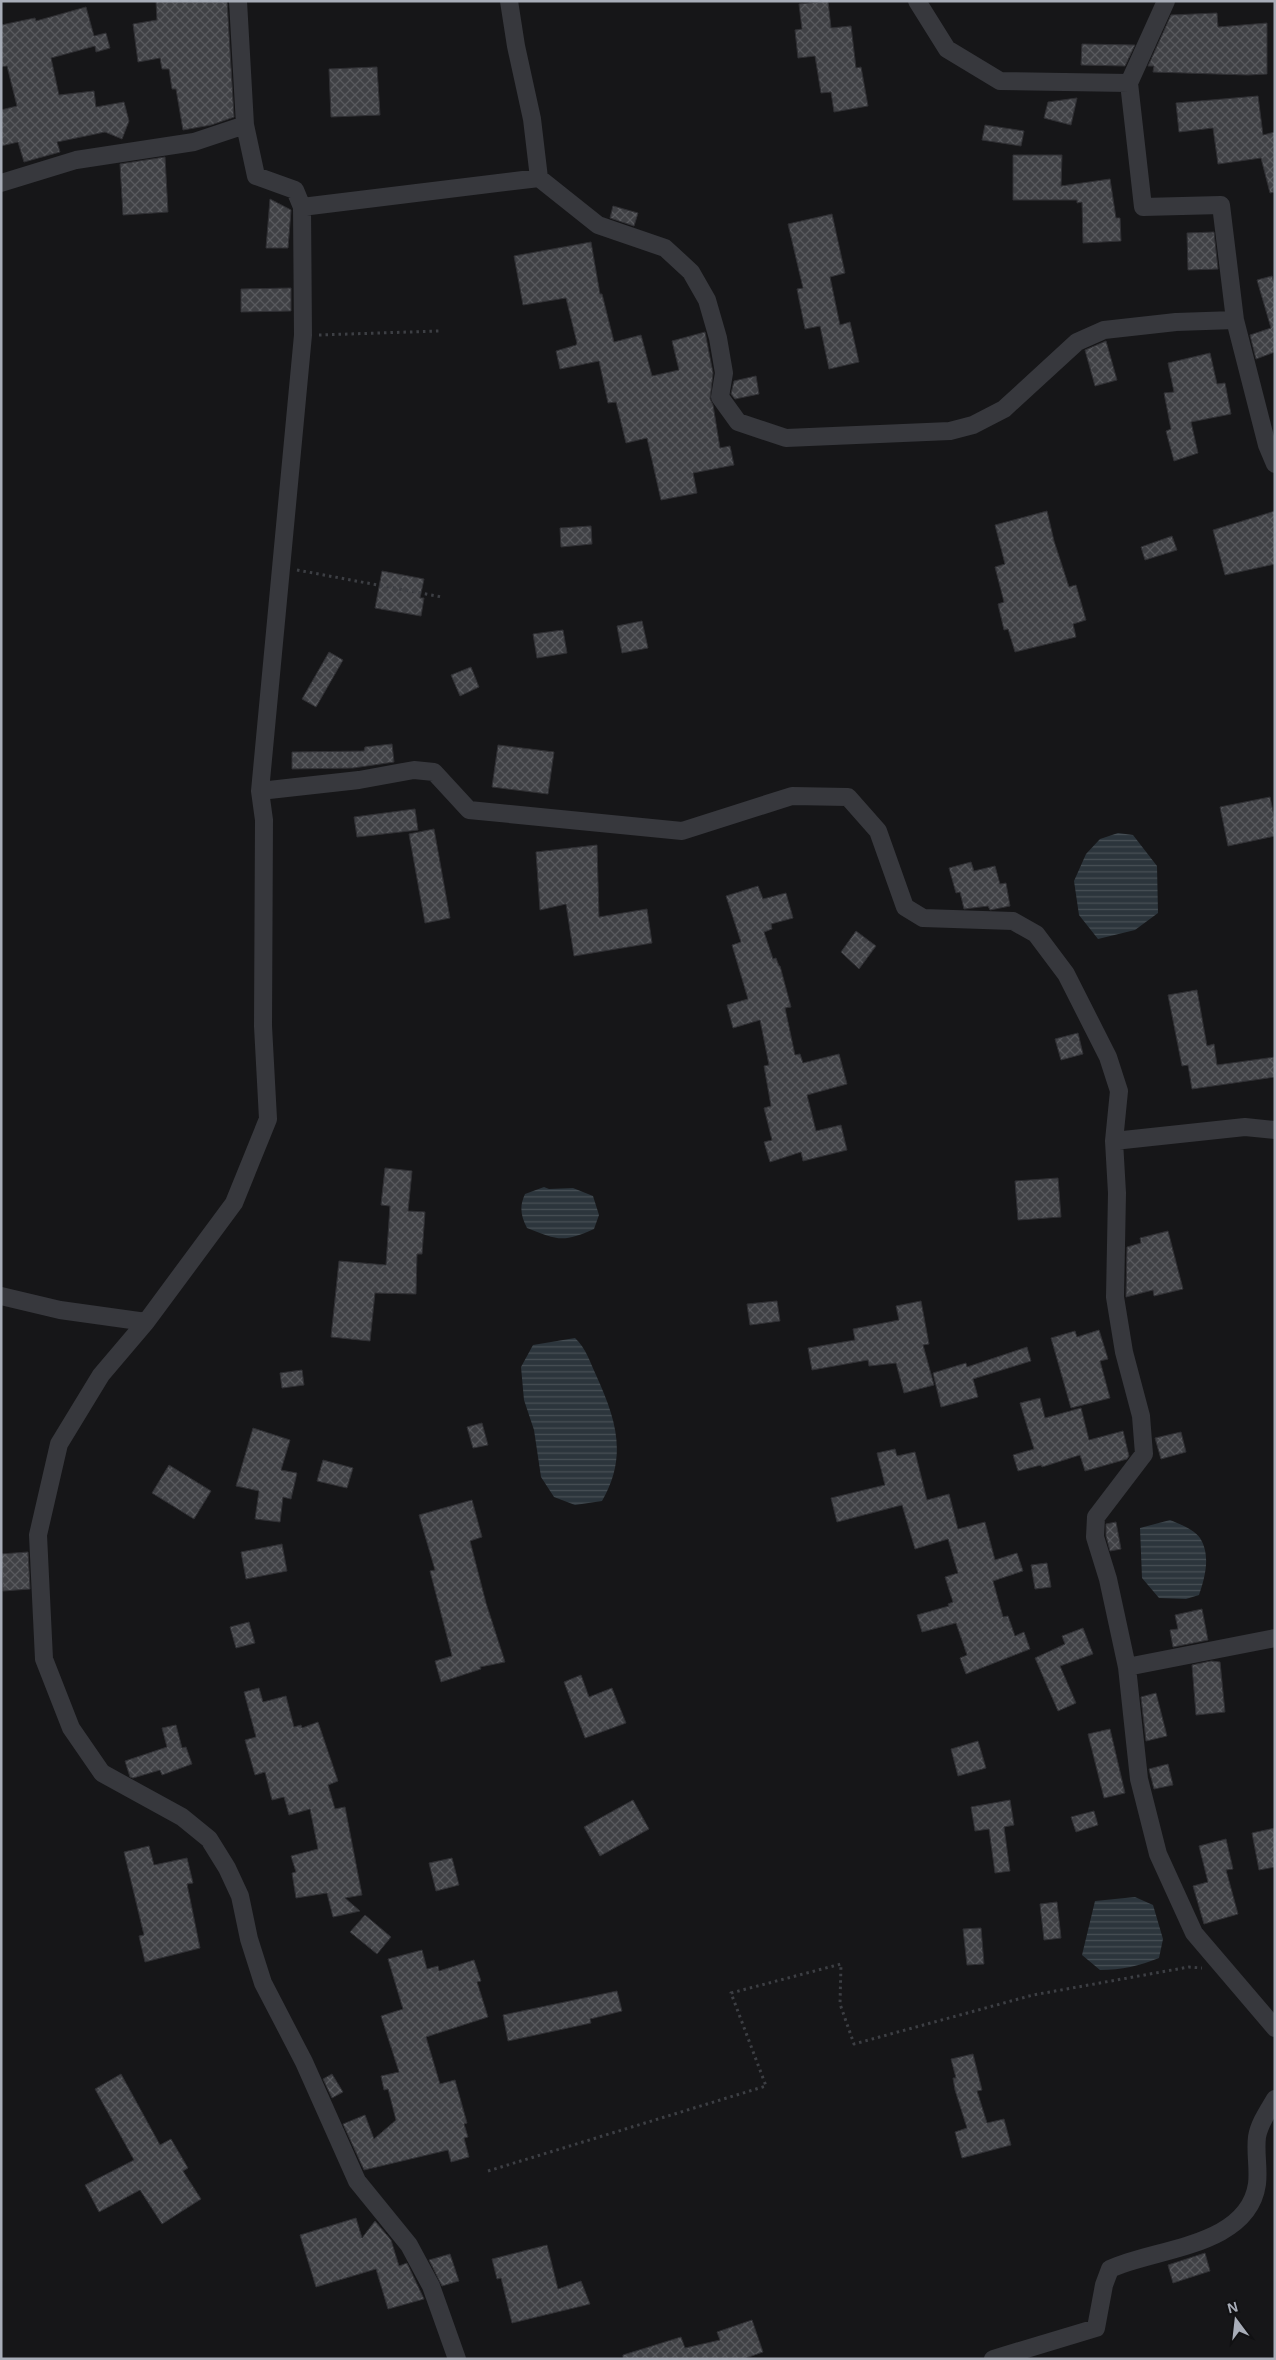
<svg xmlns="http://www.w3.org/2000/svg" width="1276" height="2360" viewBox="0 0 1276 2360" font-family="Helvetica,sans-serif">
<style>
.water{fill:url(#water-rules)}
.building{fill:url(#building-cross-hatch);stroke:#303034}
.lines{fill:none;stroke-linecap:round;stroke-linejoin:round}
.path{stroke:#3d3f44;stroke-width:3;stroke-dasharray:2.5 4;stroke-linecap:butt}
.minor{stroke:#37383d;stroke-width:18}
</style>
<defs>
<pattern id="water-rules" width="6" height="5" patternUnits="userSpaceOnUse" patternTransform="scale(1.25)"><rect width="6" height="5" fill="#2c353c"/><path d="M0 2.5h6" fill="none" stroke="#485056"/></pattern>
<pattern id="building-cross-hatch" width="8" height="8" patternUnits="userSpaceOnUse" patternTransform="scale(1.25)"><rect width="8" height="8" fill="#404145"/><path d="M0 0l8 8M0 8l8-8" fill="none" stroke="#595a5e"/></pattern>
</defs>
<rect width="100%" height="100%" fill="#161618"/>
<path class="water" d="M 1118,833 L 1133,835 L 1157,866 L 1158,913 L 1135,930 L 1098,939 L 1079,915 L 1074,881 L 1086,854 L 1100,839 Z
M 544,1187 L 549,1189 L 573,1188 L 593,1196 L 599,1215 L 594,1229 C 563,1243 557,1240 527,1228 C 521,1216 519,1207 525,1194 Z
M 575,1338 C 586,1348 590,1362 596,1375 C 616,1419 628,1456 602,1501 L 575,1505 L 554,1497 L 541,1477 L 534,1430 L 524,1400 L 521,1367 L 533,1345 Z
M 1170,1520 C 1179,1524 1194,1529 1200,1538 C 1211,1555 1205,1578 1199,1595 L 1186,1599 L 1159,1598 L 1142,1578 L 1140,1528 Z
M 1135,1897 L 1153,1905 L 1163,1939 L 1159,1958 C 1139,1966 1122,1970 1100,1970 L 1082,1955 L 1095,1901 Z"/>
<path class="building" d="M 156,1 L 227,1 L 234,117 L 211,125 L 183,130 L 176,89 L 172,89 L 169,69 L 162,69 L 160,58 L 138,62 L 133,24 L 157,20 Z
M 828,1 L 831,28 L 851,26 L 856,68 L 861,67 L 868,106 L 834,112 L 831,92 L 821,93 L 815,56 L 798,58 L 795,30 L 802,29 L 799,4 Z
M 86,7 L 94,36 L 106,33 L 110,48 L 96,52 L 95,46 L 51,58 L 59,95 L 94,91 L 96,107 L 124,102 L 129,121 L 122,139 L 105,132 L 57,142 L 60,152 L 24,162 L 18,142 L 1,146 L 1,110 L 17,106 L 7,66 L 1,67 L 1,25 L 35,18 L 36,21 Z
M 1217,13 L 1218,27 L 1267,23 L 1267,74 L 1248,75 L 1153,72 L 1154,66 L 1148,66 L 1171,15 Z
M 1082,44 L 1135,45 L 1125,66 L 1081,65 Z
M 377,67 L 380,115 L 331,117 L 329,69 Z
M 1258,96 L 1263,135 L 1275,132 L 1275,192 L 1270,193 L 1261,158 L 1218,164 L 1213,128 L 1179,132 L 1176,103 Z
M 1077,98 L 1071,125 L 1044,118 L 1048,102 Z
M 985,125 L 1024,131 L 1021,146 L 982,140 Z
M 1013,155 L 1062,155 L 1061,186 L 1110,179 L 1116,218 L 1120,218 L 1121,241 L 1083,243 L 1082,202 L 1077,203 L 1077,200 L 1013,200 Z
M 165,157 L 168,212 L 123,215 L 120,164 Z
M 270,199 L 291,210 L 288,248 L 266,248 Z
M 613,206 L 638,213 L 634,226 L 610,218 Z
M 832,214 L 845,273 L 830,277 L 840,325 L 850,322 L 859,362 L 829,369 L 820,326 L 805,329 L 797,289 L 803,288 L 788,224 Z
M 1214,232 L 1218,269 L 1188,270 L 1187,233 Z
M 591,242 L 600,294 L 602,294 L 614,342 L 641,335 L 652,376 L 679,370 L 672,341 L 705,332 L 713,373 L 710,399 L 713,405 L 720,448 L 730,446 L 734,465 L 693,473 L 697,493 L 661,500 L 647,438 L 626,443 L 616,402 L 608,403 L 599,361 L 560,369 L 556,351 L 576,345 L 577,343 L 566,298 L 523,305 L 514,256 Z
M 1272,276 L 1275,286 L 1275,352 L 1256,359 L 1250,335 L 1271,328 L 1257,280 Z
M 291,288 L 291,311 L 241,312 L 241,289 Z
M 1106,341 L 1117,380 L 1095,386 L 1085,350 Z
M 1210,353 L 1217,384 L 1225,383 L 1231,414 L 1191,422 L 1198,453 L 1174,461 L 1166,431 L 1171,429 L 1164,393 L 1174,392 L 1168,363 Z
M 756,376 L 759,394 L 735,399 L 731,394 L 734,381 Z
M 1047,511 L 1054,541 L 1069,587 L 1076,585 L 1086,620 L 1073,624 L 1076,637 L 1015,652 L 1008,629 L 1004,630 L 998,604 L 1004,602 L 995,567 L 1005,564 L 995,525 Z
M 1275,511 L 1275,564 L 1225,575 L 1213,530 Z
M 591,526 L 592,544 L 561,547 L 560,528 Z
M 1172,536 L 1177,550 L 1145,560 L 1141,547 Z
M 382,571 L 424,579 L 420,598 L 424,598 L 421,616 L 375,608 Z
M 642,621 L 648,648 L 622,653 L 617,626 Z
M 563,630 L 567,653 L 537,658 L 533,634 Z
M 329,652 L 343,660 L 316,707 L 302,699 Z
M 471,667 L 479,687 L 460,696 L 451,675 Z
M 392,744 L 394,762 L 353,768 L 292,769 L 292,752 L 364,751 L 365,747 Z
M 498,745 L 554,752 L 548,794 L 492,787 Z
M 1270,797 L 1275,821 L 1275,836 L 1228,846 L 1220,807 Z
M 415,809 L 418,830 L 357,837 L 354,817 Z
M 434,829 L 450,918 L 425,923 L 409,834 Z
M 597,845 L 599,917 L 647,909 L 652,943 L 574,956 L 566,904 L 540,910 L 536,852 Z
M 971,862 L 974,871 L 995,866 L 1000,884 L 1006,883 L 1010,906 L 990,910 L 988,906 L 964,909 L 960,892 L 956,893 L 949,868 Z
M 758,886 L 763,899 L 786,893 L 793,918 L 771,924 L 772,929 L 764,932 L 773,959 L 776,958 L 779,966 L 780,966 L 791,1007 L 785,1008 L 795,1055 L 800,1054 L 803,1063 L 839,1054 L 847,1084 L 807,1095 L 816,1131 L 841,1125 L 847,1150 L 803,1161 L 801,1152 L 770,1162 L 764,1142 L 772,1140 L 764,1108 L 771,1106 L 764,1066 L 769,1065 L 760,1020 L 733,1028 L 727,1005 L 748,999 L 732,945 L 741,942 L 726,896 Z
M 856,931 L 876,946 L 859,969 L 841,952 Z
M 1197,990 L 1207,1046 L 1214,1044 L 1217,1065 L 1275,1057 L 1275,1077 L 1192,1089 L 1188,1065 L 1182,1066 L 1168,995 Z
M 1078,1033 L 1083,1054 L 1061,1060 L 1055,1039 Z
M 385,1168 L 412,1171 L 408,1211 L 425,1212 L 422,1254 L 417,1254 L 416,1294 L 375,1293 L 370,1341 L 331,1337 L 339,1261 L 386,1265 L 390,1206 L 381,1205 Z
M 1058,1178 L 1061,1217 L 1018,1220 L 1015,1181 Z
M 1168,1231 L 1183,1289 L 1154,1296 L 1153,1290 L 1126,1297 L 1127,1247 L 1141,1243 L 1140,1238 Z
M 777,1301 L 780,1321 L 750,1325 L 747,1304 Z
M 921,1301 L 929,1344 L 923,1345 L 934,1385 L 904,1393 L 896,1363 L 869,1366 L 868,1360 L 812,1370 L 808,1348 L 855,1340 L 853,1329 L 899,1320 L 896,1306 Z
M 1099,1330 L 1108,1359 L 1100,1361 L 1110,1398 L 1071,1408 L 1051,1338 L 1075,1331 L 1077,1337 Z
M 1027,1347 L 1031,1361 L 973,1379 L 978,1397 L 941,1407 L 933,1373 L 966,1363 L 967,1367 Z
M 302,1370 L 304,1385 L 282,1388 L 280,1373 Z
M 1040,1398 L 1045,1418 L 1081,1408 L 1089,1440 L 1123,1431 L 1129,1456 L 1127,1459 L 1085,1471 L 1080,1455 L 1042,1467 L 1041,1465 L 1018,1471 L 1013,1455 L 1034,1449 L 1020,1403 Z
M 482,1423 L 488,1445 L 473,1448 L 467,1427 Z
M 253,1428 L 290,1440 L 281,1470 L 297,1473 L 291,1499 L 283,1497 L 280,1522 L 255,1519 L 259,1491 L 236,1486 Z
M 1181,1432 L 1186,1452 L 1161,1459 L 1155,1438 Z
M 895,1449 L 897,1456 L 915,1452 L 927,1500 L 949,1494 L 958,1529 L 985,1522 L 995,1560 L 1017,1553 L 1023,1571 L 993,1581 L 1003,1617 L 1008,1616 L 1015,1636 L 1024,1632 L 1030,1649 L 966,1674 L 960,1658 L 967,1655 L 956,1623 L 922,1632 L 917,1615 L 949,1606 L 948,1604 L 953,1602 L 945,1577 L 958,1573 L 948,1539 L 915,1549 L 902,1505 L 837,1522 L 831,1498 L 885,1485 L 877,1453 Z
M 323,1460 L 353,1468 L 347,1488 L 317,1481 Z
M 169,1465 L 211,1491 L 194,1519 L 152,1493 Z
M 472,1500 L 482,1537 L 470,1541 L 486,1603 L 505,1662 L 480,1667 L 481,1669 L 441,1682 L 435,1661 L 452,1656 L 430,1571 L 435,1570 L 419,1515 Z
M 1116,1522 L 1121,1549 L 1110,1551 L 1106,1536 L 1106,1524 Z
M 282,1544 L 287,1571 L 246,1579 L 241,1552 Z
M 28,1552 L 30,1589 L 3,1591 L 1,1554 Z
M 1047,1563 L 1051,1587 L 1035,1589 L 1031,1565 Z
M 1202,1609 L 1208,1640 L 1173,1647 L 1170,1630 L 1178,1629 L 1175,1615 Z
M 249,1622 L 255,1643 L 236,1648 L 230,1627 Z
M 1083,1628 L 1093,1654 L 1060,1666 L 1076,1703 L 1058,1711 L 1035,1658 L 1065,1644 L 1062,1636 Z
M 1211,1661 L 1220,1662 L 1225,1712 L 1196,1715 L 1192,1665 Z
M 581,1675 L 589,1697 L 612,1688 L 626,1723 L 585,1738 L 564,1682 Z
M 259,1688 L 263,1702 L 286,1696 L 294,1727 L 301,1725 L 302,1728 L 318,1722 L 338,1781 L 328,1785 L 335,1809 L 345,1807 L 362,1895 L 345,1898 L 360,1911 L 333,1917 L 327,1893 L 296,1898 L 292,1873 L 296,1872 L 291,1856 L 318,1849 L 310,1809 L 289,1815 L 284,1797 L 272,1800 L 265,1772 L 255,1775 L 245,1740 L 256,1737 L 244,1692 Z
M 1156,1693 L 1167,1736 L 1146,1741 L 1141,1697 Z
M 176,1725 L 182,1748 L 186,1747 L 192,1764 L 162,1775 L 160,1770 L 133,1778 L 130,1777 L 125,1761 L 167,1747 L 162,1728 Z
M 1110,1729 L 1125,1793 L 1104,1798 L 1088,1734 Z
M 978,1741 L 986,1768 L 958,1776 L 951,1749 Z
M 1168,1764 L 1173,1785 L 1154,1789 L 1149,1769 Z
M 633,1800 L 649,1829 L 600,1856 L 584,1827 Z
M 1010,1800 L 1014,1825 L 1004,1827 L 1010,1871 L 995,1873 L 989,1829 L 975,1831 L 971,1807 Z
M 1094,1811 L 1098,1825 L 1076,1832 L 1071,1817 Z
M 1275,1828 L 1275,1867 L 1259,1870 L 1252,1833 Z
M 1226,1839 L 1233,1869 L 1226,1870 L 1238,1914 L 1204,1924 L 1193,1886 L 1208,1882 L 1199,1846 Z
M 149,1846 L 154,1865 L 187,1858 L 193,1883 L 187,1884 L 200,1948 L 145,1962 L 139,1936 L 144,1935 L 124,1852 Z
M 452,1858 L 459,1885 L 436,1891 L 429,1863 Z
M 1057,1902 L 1061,1938 L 1044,1940 L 1040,1904 Z
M 365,1915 L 391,1937 L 377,1954 L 350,1932 Z
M 981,1928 L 984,1964 L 967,1965 L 963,1929 Z
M 422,1950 L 427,1969 L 438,1966 L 439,1971 L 474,1960 L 481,1981 L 477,1982 L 488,2017 L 426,2037 L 440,2084 L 455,2080 L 467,2123 L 464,2124 L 468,2137 L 464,2138 L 469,2157 L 451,2162 L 448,2150 L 364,2170 L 343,2124 L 365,2115 L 374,2139 L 396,2120 L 388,2089 L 384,2090 L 381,2076 L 399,2072 L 381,2016 L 403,2009 L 388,1959 Z
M 617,1991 L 622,2011 L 590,2019 L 591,2023 L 508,2041 L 503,2015 Z
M 973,2054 L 982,2090 L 977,2091 L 987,2123 L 1004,2119 L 1011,2145 L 962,2158 L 955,2132 L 967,2128 L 955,2090 L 953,2078 L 956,2078 L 951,2059 Z
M 121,2074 L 160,2145 L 171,2139 L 188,2168 L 183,2171 L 201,2199 L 162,2224 L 140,2190 L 99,2212 L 85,2185 L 134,2160 L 95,2089 Z
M 332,2074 L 343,2092 L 332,2098 L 323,2079 Z
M 356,2218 L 362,2238 L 375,2221 L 391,2240 L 399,2266 L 407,2263 L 424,2299 L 388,2309 L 376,2269 L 316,2287 L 300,2235 Z
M 547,2245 L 558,2289 L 581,2281 L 590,2304 L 512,2323 L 501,2278 L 497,2279 L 492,2259 Z
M 1205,2253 L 1210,2271 L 1173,2283 L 1168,2265 Z
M 450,2254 L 459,2281 L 442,2286 L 429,2260 Z
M 752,2320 L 763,2352 L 743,2359 L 623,2359 L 623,2355 L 681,2337 L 685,2348 L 720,2340 L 717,2332 Z"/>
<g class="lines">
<path class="path" d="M 319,335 L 439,331
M 297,570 L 442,597
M 488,2171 L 766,2086 L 731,1993 L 841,1964 L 840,2004 L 854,2044 L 1033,1995 L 1189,1967 L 1202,1968"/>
<path class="minor" d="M 917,1 L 947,49 L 1000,81 L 1129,83 L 1166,1
M 1129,83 L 1143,207 L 1221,205 L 1235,320 L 1267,445 L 1275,464
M 539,178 L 598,225 L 665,248 L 691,272 L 707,300 L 718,338 L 724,373 L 720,397 L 738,422 L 786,438 L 950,431 L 973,425 L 1004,409 L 1077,342 L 1104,330 L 1176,322 L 1235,320
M 1,183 L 76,160 L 194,142 L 245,125
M 302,207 L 539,178 L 532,119 L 516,46 L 509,1
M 260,791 L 359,780 L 414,770 L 434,772 L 469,810 L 682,831 L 792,796 L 848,797 L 878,831 L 905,907 L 923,918 L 1013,921 L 1036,934 L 1066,974 L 1108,1057 L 1119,1091 L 1114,1141 L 1117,1193 L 1115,1297 L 1124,1352 L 1141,1416 L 1144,1454 L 1096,1517 L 1095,1537 L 1108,1579 L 1127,1667 L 1139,1779 L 1158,1854 L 1194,1933 L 1275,2028
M 1114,1141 L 1245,1127 L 1275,1130
M 1,1296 L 60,1310 L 146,1322 L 234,1203 L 268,1119 L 263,1026 L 264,820 L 260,791 L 303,335 L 302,207 L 295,190 L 256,176 L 245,125 L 238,1
M 146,1322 L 101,1375 L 59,1444 L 38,1535 L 44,1659 L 71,1728 L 102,1773 L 182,1817 L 209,1839 L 227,1868 L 240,1896 L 249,1939 L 263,1983 L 304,2062 L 357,2181 L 409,2245 L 431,2286 L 457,2359
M 1127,1667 L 1275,1638
M 993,2359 L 1096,2328 L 1104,2285 L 1110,2269 C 1155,2248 1248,2247 1257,2184 C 1259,2168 1255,2153 1257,2137 C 1259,2124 1268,2111 1275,2099"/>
</g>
<rect width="1276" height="2360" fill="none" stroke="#a8adb8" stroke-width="5"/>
<g transform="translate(1236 2320) rotate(345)" stroke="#111113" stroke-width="4" paint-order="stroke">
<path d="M0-4L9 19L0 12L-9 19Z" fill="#a8adb8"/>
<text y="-8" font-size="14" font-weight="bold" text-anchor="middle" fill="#a8adb8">N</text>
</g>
</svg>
